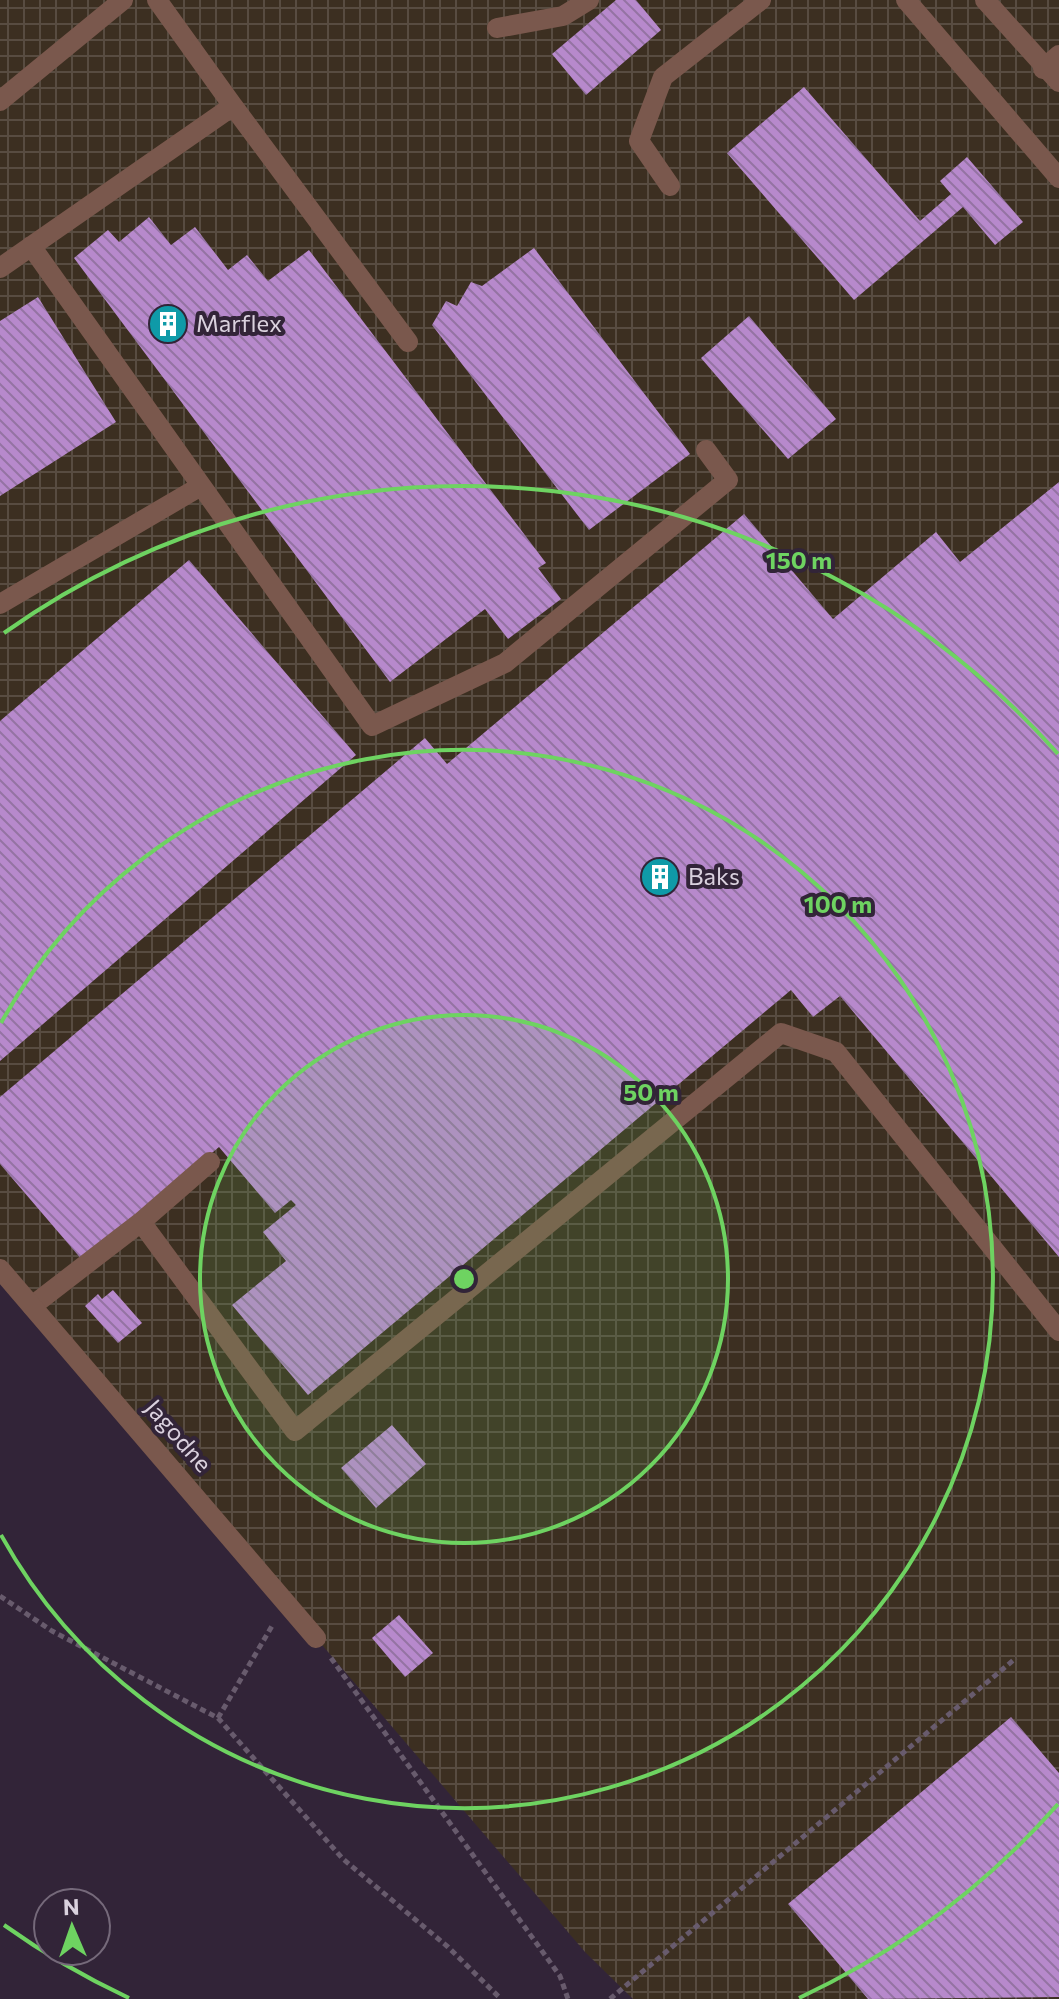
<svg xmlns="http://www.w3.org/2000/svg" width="1059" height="1999" viewBox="0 0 1059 1999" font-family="Commissioner,sans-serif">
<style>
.industrial{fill:url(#industrial-grid)}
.building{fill:url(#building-back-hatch)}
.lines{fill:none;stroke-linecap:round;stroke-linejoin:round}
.path{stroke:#685b6d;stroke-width:5;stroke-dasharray:6 4;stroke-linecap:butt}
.lane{stroke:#7a584d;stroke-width:20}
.street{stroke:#7a584d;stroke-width:20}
.ring{fill:none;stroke:#6ed361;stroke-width:4}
.labels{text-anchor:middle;stroke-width:8;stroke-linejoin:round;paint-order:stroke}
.poi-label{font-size:24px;fill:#dad1de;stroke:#322438;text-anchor:start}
.street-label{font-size:24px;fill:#dad1de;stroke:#322438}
.centre{fill:#6ed361;stroke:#322438;stroke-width:4}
.ring-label{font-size:24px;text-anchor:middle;font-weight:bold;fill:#6ed361;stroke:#322438;stroke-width:8;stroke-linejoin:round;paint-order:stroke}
</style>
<defs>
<pattern id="industrial-grid" width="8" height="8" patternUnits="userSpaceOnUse" patternTransform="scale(2)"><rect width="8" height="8" fill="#3c2f21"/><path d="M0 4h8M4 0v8" fill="none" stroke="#584c41"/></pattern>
<pattern id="building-back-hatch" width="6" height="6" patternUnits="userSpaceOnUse" patternTransform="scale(2)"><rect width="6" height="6" fill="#b789cc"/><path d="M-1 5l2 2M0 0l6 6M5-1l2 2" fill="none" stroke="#9473a3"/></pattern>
</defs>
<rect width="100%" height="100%" fill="#322438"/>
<path class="industrial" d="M 0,0 L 1059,0 L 1059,1999 L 633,1999 L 585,1952 L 0,1269 Z"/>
<path class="building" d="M 616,0 L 636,0 L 661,30 L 586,95 L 552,54 Z
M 804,87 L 920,221 L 951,194 L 940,181 L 967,157 L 1023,222 L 995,245 L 963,207 L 854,300 L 727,153 Z
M 149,217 L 171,245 L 195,227 L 228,270 L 247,255 L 268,281 L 309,250 L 546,563 L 538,568 L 561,599 L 508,639 L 485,609 L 390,682 L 74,258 L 108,230 L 119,242 Z
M 534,248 L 690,454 L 589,530 L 432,325 L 446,301 L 457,306 L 471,282 L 482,286 Z
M 38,297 L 116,422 L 0,496 L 0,321 Z
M 749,316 L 836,419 L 788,459 L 701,358 Z
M 1059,482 L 1059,1257 L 840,996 L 813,1017 L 791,990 L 308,1395 L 232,1305 L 286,1261 L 263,1232 L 296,1205 L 291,1200 L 275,1213 L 219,1147 L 83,1261 L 0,1164 L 0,1097 L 425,738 L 447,764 L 744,514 L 833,619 L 936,532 L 960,562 Z
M 189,560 L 356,755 L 0,1061 L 0,721 Z
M 113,1290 L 142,1323 L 118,1343 L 85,1306 L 98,1294 L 102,1299 Z
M 392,1425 L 426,1464 L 376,1508 L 341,1468 Z
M 399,1615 L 433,1653 L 405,1677 L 372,1638 Z
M 1011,1717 L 1059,1773 L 1059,1997 L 868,1999 L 788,1904 Z"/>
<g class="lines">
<path class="path" d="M 0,1596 L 52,1631 L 218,1718 L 343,1859 L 448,1947 L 501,1999
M 331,1658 L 560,1976 L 568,1999
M 218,1718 L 272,1626
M 610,1999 L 1016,1658"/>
<path class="lane" d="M 906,0 L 1059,178
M 985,0 L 1059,82
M 497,28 L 563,16 L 589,0
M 1043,69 L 1059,55
M 233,106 L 408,342
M 670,186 L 639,141 L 663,77 L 761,0
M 31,246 L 372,726 L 505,663 L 728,480 L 706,450
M 0,268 L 233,106 L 157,0
M 0,604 L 201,486
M 141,1222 L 295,1431 L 781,1033 L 836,1052 L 1059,1331
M 32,1306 L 141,1222 L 210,1162"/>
<path class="street" d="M 0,101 L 123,0
M 0,1269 L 316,1638"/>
</g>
<circle cx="464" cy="1279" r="264" fill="#6ed361" fill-opacity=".12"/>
<g class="ring">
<circle cx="464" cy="1279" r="264"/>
<path d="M1 1023A529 529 0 1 1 1 1535"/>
<path d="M1058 1804A793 793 0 0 1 799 1998M129 1998A793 793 0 0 1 4 1925M4 633A793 793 0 0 1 1058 754"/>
</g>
<defs>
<symbol id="building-disc" viewBox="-11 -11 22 22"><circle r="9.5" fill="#0f9aa8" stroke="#322438"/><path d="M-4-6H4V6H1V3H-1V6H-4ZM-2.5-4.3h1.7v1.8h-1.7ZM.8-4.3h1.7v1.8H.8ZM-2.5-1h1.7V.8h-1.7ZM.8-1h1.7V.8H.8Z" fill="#fff"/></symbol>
</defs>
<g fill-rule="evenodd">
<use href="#building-disc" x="146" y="302" width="44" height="44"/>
<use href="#building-disc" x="638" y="855" width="44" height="44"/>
</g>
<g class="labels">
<g class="poi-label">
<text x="196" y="332">Marflex</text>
<text x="688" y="885">Baks</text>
</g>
<g class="street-label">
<text transform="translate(178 1436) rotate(49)" y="8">Jagodne</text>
</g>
</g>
<circle cx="464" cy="1279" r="12" class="centre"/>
<g class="ring-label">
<text x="799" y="569">150 m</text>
<text x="838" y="913">100 m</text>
<text x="651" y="1101">50 m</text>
</g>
<g transform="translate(72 1927) rotate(358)"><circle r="38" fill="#322438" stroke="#75697a" stroke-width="2"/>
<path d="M0-6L14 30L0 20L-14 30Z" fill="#6ed361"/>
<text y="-12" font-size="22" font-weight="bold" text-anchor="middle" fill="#dad1de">N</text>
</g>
</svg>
